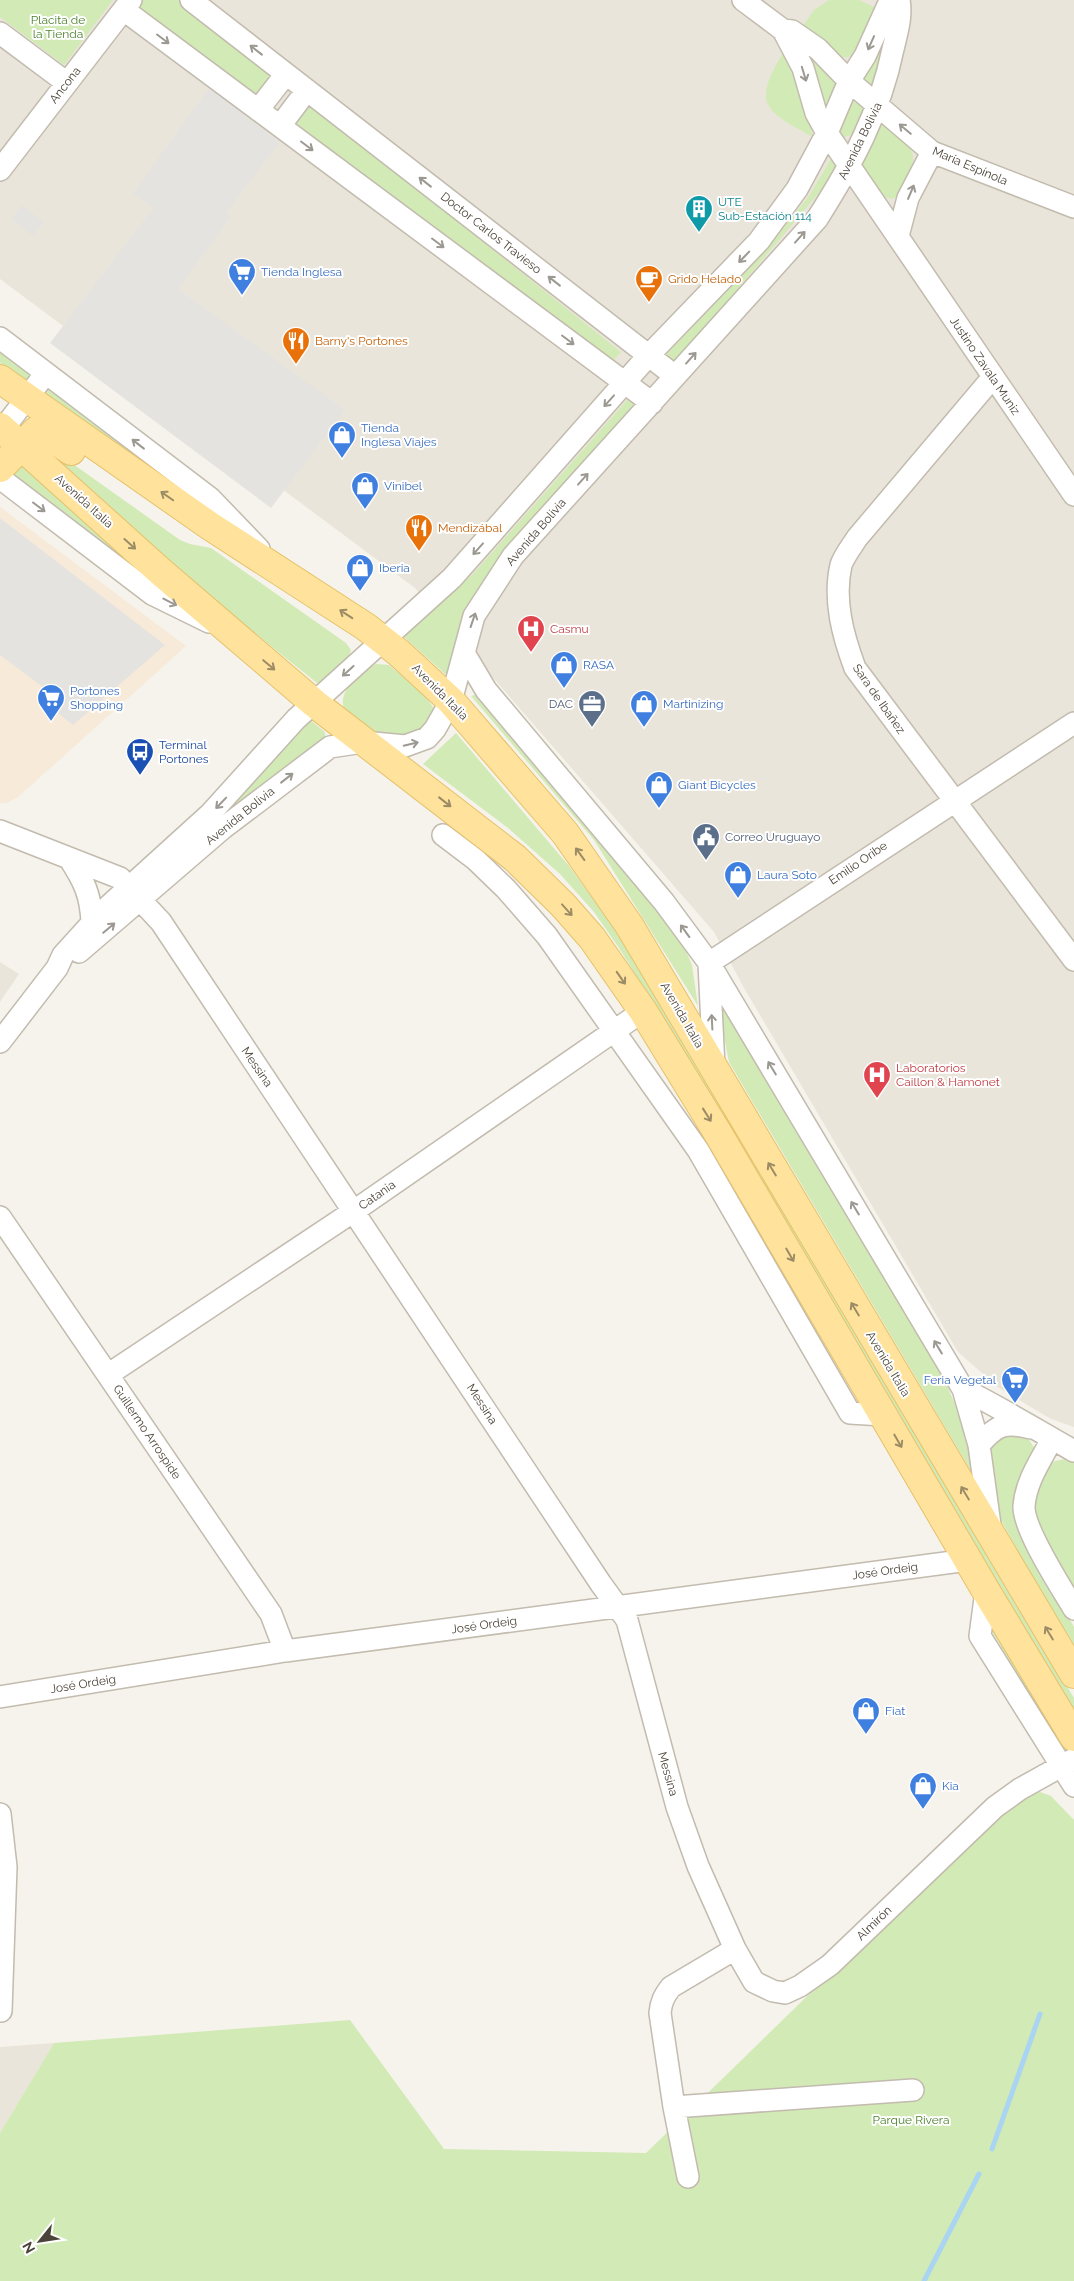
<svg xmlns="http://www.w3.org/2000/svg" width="1074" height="2281" viewBox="0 0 1074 2281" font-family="Raleway,sans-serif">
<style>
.residential{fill:#eae5da}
.commercial{fill:#f7ead8}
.green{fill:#d2eab5}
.parking{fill:#e5e3e0}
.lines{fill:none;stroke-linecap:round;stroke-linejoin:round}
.stream{stroke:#a9d4f2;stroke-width:5}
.minor-casing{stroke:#c2bbae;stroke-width:24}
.major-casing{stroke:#e6c16a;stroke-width:30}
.minor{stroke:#fff;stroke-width:21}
.major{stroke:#ffe39c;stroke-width:28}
.oneway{stroke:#9c9892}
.oneway2{stroke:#9c8c66}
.labels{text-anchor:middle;stroke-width:4;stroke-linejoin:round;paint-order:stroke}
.park-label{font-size:12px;fill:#4a7f2a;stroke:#fff}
.street-label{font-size:12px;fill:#4b4439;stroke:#fff}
.culture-label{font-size:12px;fill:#0d838f;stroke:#fff;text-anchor:start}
.shop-label{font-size:12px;fill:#366cbe;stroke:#fff;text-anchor:start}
.food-label{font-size:12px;fill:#c56008;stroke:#fff;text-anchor:start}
.health-label{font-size:12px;fill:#be3a42;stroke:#fff;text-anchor:start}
.service-label{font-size:12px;fill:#4e5e75;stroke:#fff;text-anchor:end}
.transit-label{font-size:12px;fill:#164399;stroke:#fff;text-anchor:start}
</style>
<rect width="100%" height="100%" fill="#f6f3ec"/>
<path class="residential" d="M 0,0 L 1074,0 L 1074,1427 L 1051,1419 L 999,1388 L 958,1352 L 744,988 L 714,932 L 415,588 L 0,279 Z
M 0,962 L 19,974 L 0,1002 Z
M 54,2043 L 0,2133 L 0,2047 Z"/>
<path class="commercial" d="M 0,507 L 186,646 L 18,797 L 7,803 L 0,803 Z"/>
<path class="green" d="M 0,0 L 113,0 L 64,65 L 0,17 Z
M 140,0 L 180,0 L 271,72 L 273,75 L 255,101 L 137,6 Z
M 829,0 L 859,0 L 876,8 L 856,53 L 848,57 L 840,57 L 801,29 L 814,10 Z
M 881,44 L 883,46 L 873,86 L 871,86 L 863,79 Z
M 784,51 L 792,58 L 813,137 C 763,110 752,104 784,51 Z
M 813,57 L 840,83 L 829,112 L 823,111 L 811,61 Z
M 855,101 C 871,107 860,123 855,134 L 844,137 L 840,135 C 840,126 847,105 855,101 Z
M 305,105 L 311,105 L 621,352 L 613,361 L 290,127 Z
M 881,124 L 885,124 C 919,155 918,148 904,193 L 892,199 L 880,196 L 862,166 Z
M 833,158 L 838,166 L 829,181 L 675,363 L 664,357 L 764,252 L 809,196 L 831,159 Z
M 0,348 L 33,373 L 28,383 L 0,363 Z
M 46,383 L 191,491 L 189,496 L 40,393 Z
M 629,398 L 635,401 L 636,405 L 505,556 L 449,675 L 445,674 L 403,636 L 473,574 Z
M 42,442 L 180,540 L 190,544 L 211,548 L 346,643 L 351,650 L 349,656 L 322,681 L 317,683 L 202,591 L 41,449 Z
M 19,457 L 156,585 L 10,477 Z
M 376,664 L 389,665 L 424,695 L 433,707 L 434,713 L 432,723 L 405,740 L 372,732 L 344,709 C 337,691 361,672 376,664 Z
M 477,694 L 621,863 L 682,942 L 692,965 L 698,1006 L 594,840 L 471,696 Z
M 310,720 L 325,732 L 325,737 L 214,825 L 305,722 Z
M 456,733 L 569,866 L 624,942 L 1074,1698 L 1074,1712 L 722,1115 L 619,948 L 594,912 L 560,874 L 508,828 L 423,764 Z
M 716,996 L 942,1375 C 958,1408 969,1439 974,1476 L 729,1062 Z
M 1003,1432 L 1028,1438 L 1035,1449 L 1031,1463 L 1040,1565 L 1074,1627 L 1074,1645 L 1029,1572 L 1001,1520 L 990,1449 Z
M 1065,1459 L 1074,1461 L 1074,1595 L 1037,1524 L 1034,1502 L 1049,1465 L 1055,1461 Z
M 994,1626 L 1069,1755 L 1066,1755 L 991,1630 Z
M 1040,1792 L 1051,1796 L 1074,1820 L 1074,2281 L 0,2281 L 0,2133 L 54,2043 L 350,2020 L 444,2149 L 646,2153 L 947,1860 L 1024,1795 Z"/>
<path class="parking" d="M 209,88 L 280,142 L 226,213 L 231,217 L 178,289 L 345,410 L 271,508 L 50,343 L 153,208 L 133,193 Z
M 21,205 L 44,222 L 33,236 L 11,219 Z
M 0,518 L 165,645 L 73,725 L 38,697 L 44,688 L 0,655 Z"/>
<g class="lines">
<path class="stream" d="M 992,2149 L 1040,2014
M 924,2281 L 979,2174"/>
<defs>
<path id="minor" d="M 191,0 L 675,376
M 743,0 L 783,30 L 803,68 L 816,113 L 827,133 L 1074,495
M 124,10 L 652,403
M 783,30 L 792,31 L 818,49 L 849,81 L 932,152 L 1074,207
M 0,33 L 67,83
M 258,110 L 286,74
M 280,126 L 307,90
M 0,170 L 131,0
M 898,236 L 908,198 L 932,152
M 0,338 L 210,498 L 259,549
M 993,377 L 857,538 C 852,546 844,556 841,565 C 833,600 843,636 855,668 L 1074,960
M 0,433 L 46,373
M 0,478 L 152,594 L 209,622
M 464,653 L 486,690 L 664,902 L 709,963 L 963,1389 L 979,1445 L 991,1532
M 0,831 L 120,878 L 161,922 L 601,1584 L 627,1620 L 677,1807 L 698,1866 L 735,1949 L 754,1982 L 773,1991 L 785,1993 L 800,1986 L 830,1965 L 995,1807 L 1020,1789 L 1074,1759
M 443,835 L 476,860 L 506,889 L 547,936 L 698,1150 L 850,1413 L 883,1415
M 69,858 C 84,881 91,895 92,923
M 79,952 L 222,829 L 330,747 L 363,742 L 405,746 L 427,738 L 435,729 L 451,701 L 474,616 L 513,556 L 817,219 C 852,164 880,113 893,49 C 897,32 902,17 899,0
M 0,1042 L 57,968 L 63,955 L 102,912 L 210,814 L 296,719 L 452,578 L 649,355 L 759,241 L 797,189 L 827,133 L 849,81 L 865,56 L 889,3 L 892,0
M 714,1068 L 709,963 L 1074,723
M 0,1217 L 271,1614 L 285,1651
M 109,1374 L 354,1211 L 643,1011
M 963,1389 C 1001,1408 1037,1430 1074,1451
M 1052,1439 C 1041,1460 1026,1481 1024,1506 C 1023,1529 1061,1587 1074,1609
M 979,1445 C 996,1425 1005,1421 1031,1428
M 986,1591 L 980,1636 L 1074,1786
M 0,1697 L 285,1651 L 968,1560
M 0,1814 L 6,1867 L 1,2011
M 674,2107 L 913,2090
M 688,2177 L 674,2107 L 660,2013 C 661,2002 664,1996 671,1987 L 735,1949"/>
<path id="major" d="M 0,379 L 210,526 L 366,627 L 399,653 L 451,701 L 565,833 L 629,925 L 1074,1674
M 0,427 L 161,572 L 314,703 L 515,858 L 563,905 L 592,938 L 643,1011 L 719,1135 L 986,1591 L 1074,1737
M 0,468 L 36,431 L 43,432 L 71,451"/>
</defs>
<use href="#minor" class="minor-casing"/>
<use href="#major" class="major-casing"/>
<use href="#minor" class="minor"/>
<use href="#major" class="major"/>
</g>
<defs><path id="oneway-shaft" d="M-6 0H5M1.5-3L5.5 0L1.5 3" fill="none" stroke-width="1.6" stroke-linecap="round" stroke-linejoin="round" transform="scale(1.25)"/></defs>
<g class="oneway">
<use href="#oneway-shaft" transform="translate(163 39) rotate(37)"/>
<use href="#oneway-shaft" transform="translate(871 43) rotate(114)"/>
<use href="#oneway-shaft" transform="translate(256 50) rotate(-142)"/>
<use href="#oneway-shaft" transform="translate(804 74) rotate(73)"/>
<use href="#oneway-shaft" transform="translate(905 129) rotate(-140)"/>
<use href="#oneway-shaft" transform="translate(307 146) rotate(37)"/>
<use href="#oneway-shaft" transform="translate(425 182) rotate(-142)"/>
<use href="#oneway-shaft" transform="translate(911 192) rotate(-67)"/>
<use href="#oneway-shaft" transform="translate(800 237) rotate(-48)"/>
<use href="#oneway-shaft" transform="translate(438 243) rotate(37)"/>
<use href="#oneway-shaft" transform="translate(744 257) rotate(134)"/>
<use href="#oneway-shaft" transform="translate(554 281) rotate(-142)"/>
<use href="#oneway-shaft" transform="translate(568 340) rotate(37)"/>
<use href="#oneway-shaft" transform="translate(691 358) rotate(-48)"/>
<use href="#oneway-shaft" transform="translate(609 401) rotate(132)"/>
<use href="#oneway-shaft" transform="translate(138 444) rotate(-142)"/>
<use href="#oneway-shaft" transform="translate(583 479) rotate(-48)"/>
<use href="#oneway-shaft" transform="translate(39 507) rotate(37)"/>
<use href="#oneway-shaft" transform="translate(478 549) rotate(132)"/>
<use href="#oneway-shaft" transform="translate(170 602) rotate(27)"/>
<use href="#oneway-shaft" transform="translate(473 620) rotate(-71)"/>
<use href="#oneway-shaft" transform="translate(348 671) rotate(138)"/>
<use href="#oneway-shaft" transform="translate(411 744) rotate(-13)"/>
<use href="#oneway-shaft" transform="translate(287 778) rotate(-38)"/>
<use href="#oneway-shaft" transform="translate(221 803) rotate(134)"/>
<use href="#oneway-shaft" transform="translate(109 928) rotate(-40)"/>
<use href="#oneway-shaft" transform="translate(685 931) rotate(-126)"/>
<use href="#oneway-shaft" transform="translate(712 1022) rotate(-93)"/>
<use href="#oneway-shaft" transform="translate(772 1068) rotate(-121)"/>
<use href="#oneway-shaft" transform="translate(855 1208) rotate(-121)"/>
<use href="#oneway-shaft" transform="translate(938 1347) rotate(-121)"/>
</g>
<g class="oneway2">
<use href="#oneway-shaft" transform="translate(167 496) rotate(-145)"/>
<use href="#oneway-shaft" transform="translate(130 544) rotate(42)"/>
<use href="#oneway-shaft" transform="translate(346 614) rotate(-147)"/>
<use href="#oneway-shaft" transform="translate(269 665) rotate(40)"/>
<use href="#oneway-shaft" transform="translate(445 802) rotate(38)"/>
<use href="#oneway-shaft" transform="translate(580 854) rotate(-126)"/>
<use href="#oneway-shaft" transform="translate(567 910) rotate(48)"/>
<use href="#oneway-shaft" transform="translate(621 978) rotate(55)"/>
<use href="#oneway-shaft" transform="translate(707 1115) rotate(58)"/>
<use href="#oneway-shaft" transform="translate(772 1169) rotate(-121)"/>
<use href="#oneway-shaft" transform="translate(790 1255) rotate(60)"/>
<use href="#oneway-shaft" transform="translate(855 1309) rotate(-121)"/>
<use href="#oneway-shaft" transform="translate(898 1441) rotate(60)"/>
<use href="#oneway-shaft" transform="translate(965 1493) rotate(-121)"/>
<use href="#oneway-shaft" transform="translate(1049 1633) rotate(-121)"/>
</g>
<defs>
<symbol id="building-pin" viewBox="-11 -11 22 30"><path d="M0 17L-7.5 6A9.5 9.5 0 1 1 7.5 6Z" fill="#0f9aa8" stroke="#fff"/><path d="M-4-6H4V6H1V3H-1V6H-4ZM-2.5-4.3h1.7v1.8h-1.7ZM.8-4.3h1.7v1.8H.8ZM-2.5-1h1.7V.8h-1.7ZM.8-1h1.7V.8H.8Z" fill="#fff"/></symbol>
<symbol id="supermarket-pin" viewBox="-11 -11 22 30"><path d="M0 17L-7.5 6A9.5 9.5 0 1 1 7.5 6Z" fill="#3f7fe0" stroke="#fff"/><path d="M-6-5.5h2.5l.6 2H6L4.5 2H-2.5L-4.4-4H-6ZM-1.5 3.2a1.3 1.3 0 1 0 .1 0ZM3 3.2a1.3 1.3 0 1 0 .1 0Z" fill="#fff"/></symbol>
<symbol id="cafe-pin" viewBox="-11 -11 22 30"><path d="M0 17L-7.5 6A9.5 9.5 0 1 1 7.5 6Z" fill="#e8710a" stroke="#fff"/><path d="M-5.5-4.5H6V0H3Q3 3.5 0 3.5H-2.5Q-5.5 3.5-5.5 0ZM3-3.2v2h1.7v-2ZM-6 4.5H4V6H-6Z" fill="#fff"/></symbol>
<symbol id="restaurant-pin" viewBox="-11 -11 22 30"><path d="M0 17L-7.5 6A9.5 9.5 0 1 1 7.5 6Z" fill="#e8710a" stroke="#fff"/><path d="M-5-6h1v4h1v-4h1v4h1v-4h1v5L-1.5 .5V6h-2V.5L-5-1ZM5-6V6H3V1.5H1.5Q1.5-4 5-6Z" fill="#fff"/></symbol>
<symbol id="shop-pin" viewBox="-11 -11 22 30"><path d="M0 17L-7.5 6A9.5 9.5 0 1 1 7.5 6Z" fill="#3f7fe0" stroke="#fff"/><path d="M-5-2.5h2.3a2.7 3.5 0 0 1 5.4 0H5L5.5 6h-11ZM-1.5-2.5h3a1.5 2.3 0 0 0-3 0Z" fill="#fff"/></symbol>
<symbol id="hospital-pin" viewBox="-11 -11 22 30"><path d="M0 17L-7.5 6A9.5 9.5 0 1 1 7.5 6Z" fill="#e0444e" stroke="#fff"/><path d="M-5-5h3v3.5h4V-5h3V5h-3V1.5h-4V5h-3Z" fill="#fff"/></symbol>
<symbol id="office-pin" viewBox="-11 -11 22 30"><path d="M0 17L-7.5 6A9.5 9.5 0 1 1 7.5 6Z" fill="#5c6f8a" stroke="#fff"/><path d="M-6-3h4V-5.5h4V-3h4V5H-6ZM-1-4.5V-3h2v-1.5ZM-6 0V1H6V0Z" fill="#fff"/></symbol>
<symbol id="bus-pin" viewBox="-11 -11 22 30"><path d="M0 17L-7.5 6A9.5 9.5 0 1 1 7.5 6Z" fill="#1a4fb4" stroke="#fff"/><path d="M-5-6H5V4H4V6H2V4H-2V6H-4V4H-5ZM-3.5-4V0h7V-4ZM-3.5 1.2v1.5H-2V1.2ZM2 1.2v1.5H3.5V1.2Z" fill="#fff"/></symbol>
<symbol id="civic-pin" viewBox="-11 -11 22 30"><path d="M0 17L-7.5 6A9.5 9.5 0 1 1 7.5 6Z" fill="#5c6f8a" stroke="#fff"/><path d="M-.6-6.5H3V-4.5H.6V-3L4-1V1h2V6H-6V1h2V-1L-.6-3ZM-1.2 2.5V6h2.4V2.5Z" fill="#fff"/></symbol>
</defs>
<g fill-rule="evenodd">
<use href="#building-pin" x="683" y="193" width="32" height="43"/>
<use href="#supermarket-pin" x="226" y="256" width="32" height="43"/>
<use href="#cafe-pin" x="633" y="263" width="32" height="43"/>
<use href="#restaurant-pin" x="280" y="325" width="32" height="43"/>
<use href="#shop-pin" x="326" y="419" width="32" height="43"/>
<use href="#shop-pin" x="349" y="470" width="32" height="43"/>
<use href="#restaurant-pin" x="403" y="512" width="32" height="43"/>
<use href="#shop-pin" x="344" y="552" width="32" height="43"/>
<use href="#hospital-pin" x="515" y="613" width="32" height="43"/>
<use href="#shop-pin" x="548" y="649" width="32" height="43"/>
<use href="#supermarket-pin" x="35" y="682" width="32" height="43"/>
<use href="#office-pin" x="576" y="688" width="32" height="43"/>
<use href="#shop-pin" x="628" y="688" width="32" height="43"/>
<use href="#bus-pin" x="124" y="736" width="32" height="43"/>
<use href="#shop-pin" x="643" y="769" width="32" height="43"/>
<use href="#civic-pin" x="690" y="821" width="32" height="43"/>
<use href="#shop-pin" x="722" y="859" width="32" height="43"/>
<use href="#hospital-pin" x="861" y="1059" width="32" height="43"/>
<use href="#supermarket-pin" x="999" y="1364" width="32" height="43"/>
<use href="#shop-pin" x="850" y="1695" width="32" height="43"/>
<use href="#shop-pin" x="907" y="1770" width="32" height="43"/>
</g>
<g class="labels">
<g class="park-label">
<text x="58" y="24">Placita de<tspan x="58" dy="14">la Tienda</tspan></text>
<text x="911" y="2124">Parque Rivera</text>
</g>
<g class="street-label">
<text transform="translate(65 85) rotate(-52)" y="4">Ancona</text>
<text transform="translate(860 141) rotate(-64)" y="4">Avenida Bolivia</text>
<text transform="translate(970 166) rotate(23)" y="4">María Espínola</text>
<text transform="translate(491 233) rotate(38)" y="4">Doctor Carlos Travieso</text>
<text transform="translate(985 366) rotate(56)" y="4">Justino Zavala Muniz</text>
<text transform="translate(84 501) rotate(42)" y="4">Avenida Italia</text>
<text transform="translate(536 532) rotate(-49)" y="4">Avenida Bolivia</text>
<text transform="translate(440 692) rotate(45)" y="4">Avenida Italia</text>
<text transform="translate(879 699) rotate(55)" y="4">Sara de Ibañez</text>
<text transform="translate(240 816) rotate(-39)" y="4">Avenida Bolivia</text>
<text transform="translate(858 863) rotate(-34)" y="4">Emilio Oribe</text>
<text transform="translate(682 1015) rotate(60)" y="4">Avenida Italia</text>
<text transform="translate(257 1067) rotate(56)" y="4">Messina</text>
<text transform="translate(377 1195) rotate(-35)" y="4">Catania</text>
<text transform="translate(888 1364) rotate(59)" y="4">Avenida Italia</text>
<text transform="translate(482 1404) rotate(57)" y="4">Messina</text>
<text transform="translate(147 1432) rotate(56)" y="4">Guillermo Arrospide</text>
<text transform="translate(885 1571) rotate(-8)" y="4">José Ordeig</text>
<text transform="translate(484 1625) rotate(-8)" y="4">José Ordeig</text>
<text transform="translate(83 1684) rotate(-9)" y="4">José Ordeig</text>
<text transform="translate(668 1774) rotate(74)" y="4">Messina</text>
<text transform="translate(874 1923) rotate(-44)" y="4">Almirón</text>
</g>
<g class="culture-label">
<text x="718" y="206">UTE<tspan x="718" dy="14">Sub-Estación 114</tspan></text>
</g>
<g class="shop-label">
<text x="261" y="276">Tienda Inglesa</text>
<text x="361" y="432">Tienda<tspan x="361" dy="14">Inglesa Viajes</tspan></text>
<text x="384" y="490">Vinibel</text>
<text x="379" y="572">Iberia</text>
<text x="583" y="669">RASA</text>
<text x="70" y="695">Portones<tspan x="70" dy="14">Shopping</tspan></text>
<text x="663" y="708">Martinizing</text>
<text x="678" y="789">Giant Bicycles</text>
<text x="757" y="879">Laura Soto</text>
<text x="996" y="1384" text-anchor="end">Feria Vegetal</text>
<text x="885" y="1715">Fiat</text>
<text x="942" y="1790">Kia</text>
</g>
<g class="food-label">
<text x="668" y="283">Grido Helado</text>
<text x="315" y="345">Barny's Portones</text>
<text x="438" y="532">Mendizábal</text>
</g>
<g class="health-label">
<text x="550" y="633">Casmu</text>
<text x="896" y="1072">Laboratorios<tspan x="896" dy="14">Caillon &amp; Hamonet</tspan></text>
</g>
<g class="service-label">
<text x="573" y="708">DAC</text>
<text x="725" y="841" text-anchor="start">Correo Uruguayo</text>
</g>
<g class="transit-label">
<text x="159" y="749">Terminal<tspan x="159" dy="14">Portones</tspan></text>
</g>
</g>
<g transform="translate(40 2241) rotate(240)" stroke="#ffffff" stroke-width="4" paint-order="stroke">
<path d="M0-4L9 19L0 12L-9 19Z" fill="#4b4439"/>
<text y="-8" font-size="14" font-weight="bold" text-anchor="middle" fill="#4b4439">N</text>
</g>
</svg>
